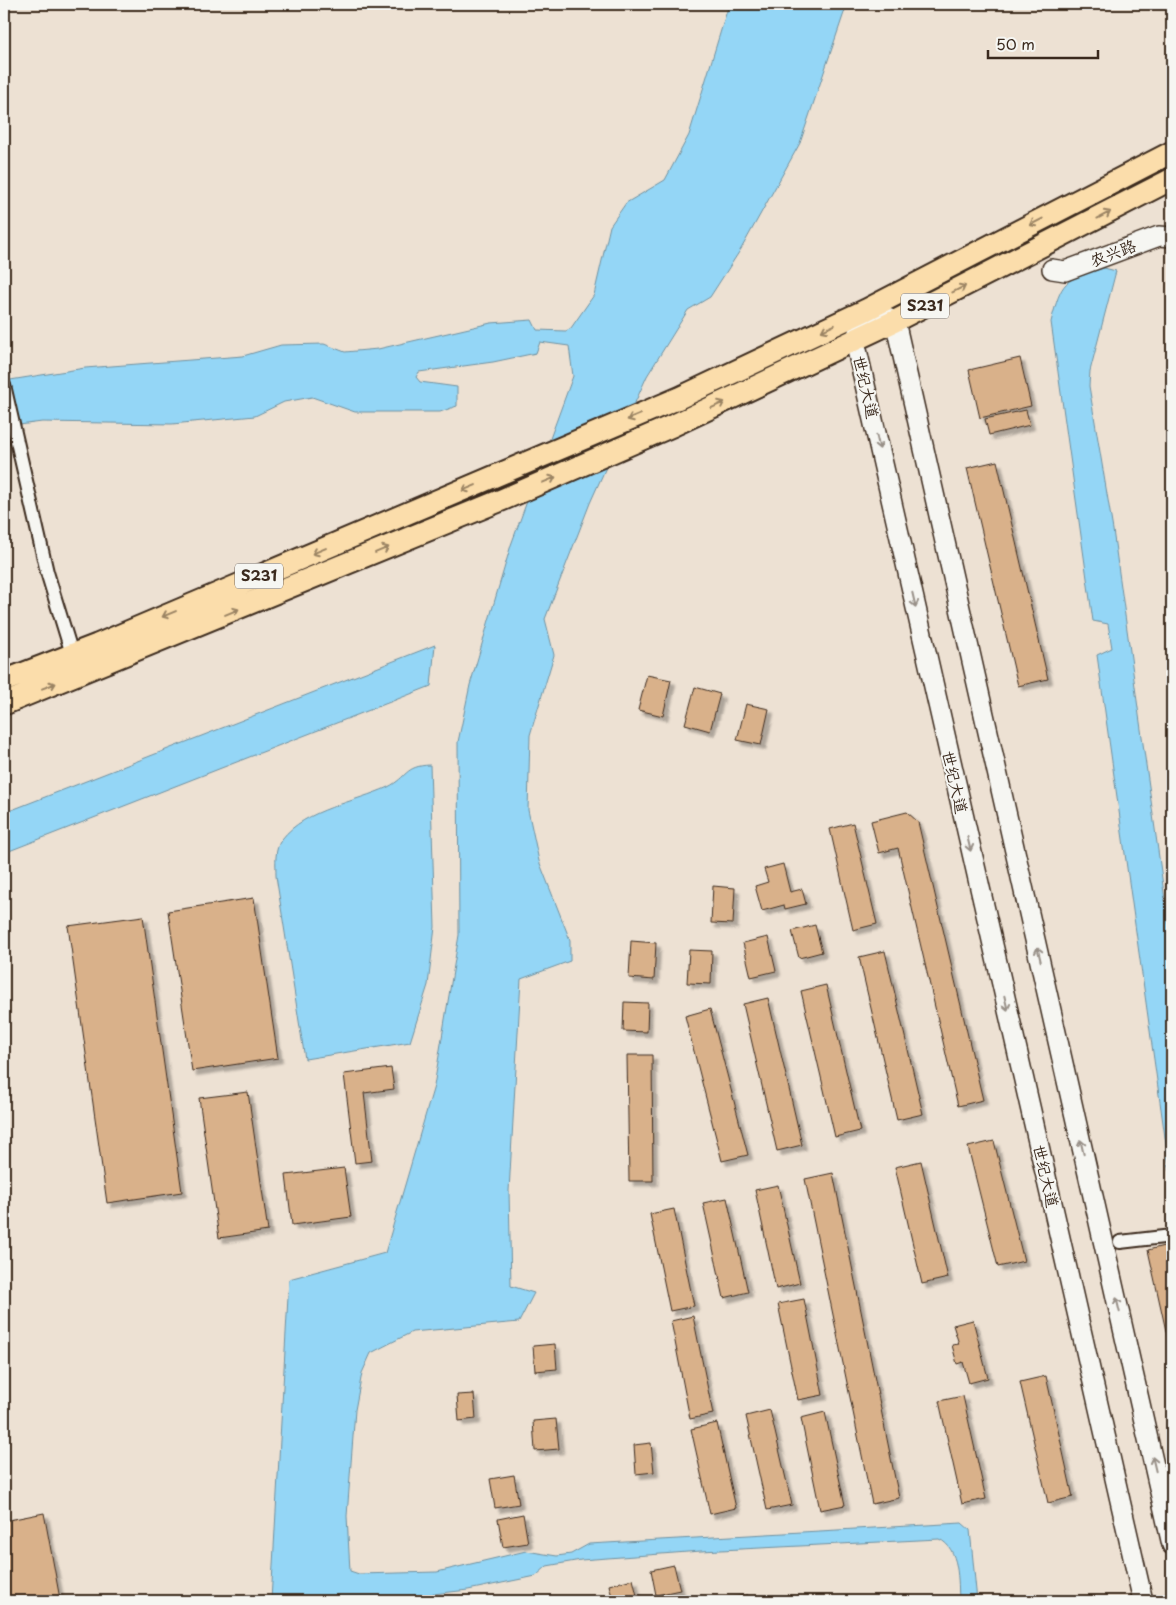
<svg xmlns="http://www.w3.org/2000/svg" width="1176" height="1605" viewBox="0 0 1176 1605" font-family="'Playpen Sans','LXGW WenKai TC',sans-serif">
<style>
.water{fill:#94d6f6;stroke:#7091a0}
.building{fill:#d9b18a;stroke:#3b2a1e;filter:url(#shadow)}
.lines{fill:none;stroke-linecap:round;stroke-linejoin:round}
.street-casing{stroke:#3b2a1e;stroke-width:16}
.secondary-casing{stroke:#3b2a1e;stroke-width:22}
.primary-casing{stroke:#3b2a1e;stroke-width:25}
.street{stroke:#f6f6f2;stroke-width:12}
.secondary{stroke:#f6f6f2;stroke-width:19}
.primary{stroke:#fbddab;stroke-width:21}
.oneway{stroke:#9b8464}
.oneway2{stroke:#989088}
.labels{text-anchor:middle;stroke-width:4;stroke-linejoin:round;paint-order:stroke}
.shield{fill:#f6f6f2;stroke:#73675e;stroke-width:1}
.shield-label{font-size:15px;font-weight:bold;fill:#3b2a1e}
.street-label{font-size:16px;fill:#3b2a1e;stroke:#f6f6f2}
</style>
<defs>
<filter id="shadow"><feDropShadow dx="4.5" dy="4.5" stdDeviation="1" flood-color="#0004"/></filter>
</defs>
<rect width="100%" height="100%" fill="#ede1d3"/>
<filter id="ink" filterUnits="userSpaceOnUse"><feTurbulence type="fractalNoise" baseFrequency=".02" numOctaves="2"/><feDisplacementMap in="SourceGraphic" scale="10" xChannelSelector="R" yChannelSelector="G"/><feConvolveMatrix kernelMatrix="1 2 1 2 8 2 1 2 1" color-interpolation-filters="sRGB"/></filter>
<g filter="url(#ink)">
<path class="water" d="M 729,4 L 847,4 L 800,143 L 741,249 L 710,297 L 688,310 L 647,376 L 590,503 L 545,619 L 554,655 L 530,735 L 528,810 L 539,861 L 570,940 L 570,961 L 521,979 L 509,1191 L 511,1286 L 534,1293 L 519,1322 L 412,1332 L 371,1353 L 362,1373 L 355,1410 L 347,1516 L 350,1571 L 359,1574 L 437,1572 L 526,1551 L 557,1556 L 571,1554 L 589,1544 L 962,1523 L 970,1530 L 977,1601 L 959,1601 C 958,1582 960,1548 939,1539 L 701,1551 L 581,1560 L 547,1566 L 536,1576 L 468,1590 L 372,1601 L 271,1601 L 289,1279 L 385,1253 L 434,1086 L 459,935 L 458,742 L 470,685 L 511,545 L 573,376 L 569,346 L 540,342 L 536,353 L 493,362 L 419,372 L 416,377 L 420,382 L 457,387 L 457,406 L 440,412 L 355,412 L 312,397 L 284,402 L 255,416 L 172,424 L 42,422 L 4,427 L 4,381 L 85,368 L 243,356 L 281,345 L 324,344 L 345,352 L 378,349 L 491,323 L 532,320 L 537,330 L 566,331 L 571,328 L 594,295 L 610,226 L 626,203 L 665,180 L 689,135 Z
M 1104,268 L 1116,271 L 1090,371 L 1089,386 L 1113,530 L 1172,950 L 1172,1187 L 1097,655 L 1112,648 L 1108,624 L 1093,621 L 1051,322 C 1062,280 1063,280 1104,268 Z
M 435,645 L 431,686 L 4,853 L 4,813 Z
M 430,765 L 435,927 L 428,985 L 410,1042 L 305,1059 L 276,876 C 276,864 274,849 282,839 C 305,809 356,802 388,787 C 408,777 404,766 430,765 Z"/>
<path class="building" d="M 1020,358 L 1031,406 L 980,418 L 969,370 Z
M 1026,410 L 1030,425 L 989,435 L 985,419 Z
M 997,461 L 1048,679 L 1018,686 L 967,468 Z
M 647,675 L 671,680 L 663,716 L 638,710 Z
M 695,687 L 720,694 L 710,731 L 685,724 Z
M 746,704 L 769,709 L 761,745 L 737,740 Z
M 907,812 L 918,822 L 983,1100 L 958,1106 L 898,848 L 879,853 L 871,821 Z
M 853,823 L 877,924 L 853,930 L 830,829 Z
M 783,864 L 790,892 L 802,889 L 806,904 L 785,909 L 784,905 L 762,911 L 755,886 L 768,882 L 764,869 Z
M 713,886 L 735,888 L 733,924 L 711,923 Z
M 254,898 L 278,1058 L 192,1071 L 168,911 Z
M 143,916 L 182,1192 L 107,1203 L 68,926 Z
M 815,925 L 822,952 L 799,958 L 792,931 Z
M 768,937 L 776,971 L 751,977 L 743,943 Z
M 631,941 L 656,943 L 654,980 L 629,978 Z
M 689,950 L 712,951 L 711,984 L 687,983 Z
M 885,951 L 923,1114 L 897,1120 L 859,957 Z
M 826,985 L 860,1131 L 835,1137 L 801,991 Z
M 768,998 L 802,1145 L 777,1151 L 743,1004 Z
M 624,1002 L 648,1003 L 647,1032 L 623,1031 Z
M 710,1009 L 748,1155 L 722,1161 L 685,1016 Z
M 627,1055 L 652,1055 L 653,1181 L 629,1181 Z
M 391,1068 L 394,1089 L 364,1093 L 372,1161 L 355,1163 L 344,1074 Z
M 248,1092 L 268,1231 L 219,1238 L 199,1098 Z
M 994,1141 L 1024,1261 L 998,1267 L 968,1147 Z
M 921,1161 L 948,1278 L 922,1284 L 895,1167 Z
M 344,1168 L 351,1217 L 292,1225 L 286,1175 Z
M 833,1173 L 899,1498 L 872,1504 L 805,1179 Z
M 778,1185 L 800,1283 L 776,1289 L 755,1190 Z
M 727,1198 L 748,1292 L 724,1298 L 703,1203 Z
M 674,1209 L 694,1306 L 670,1311 L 650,1214 Z
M 1172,1244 L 1172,1358 L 1148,1250 Z
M 804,1299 L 823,1395 L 798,1400 L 778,1304 Z
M 693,1316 L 713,1414 L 690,1419 L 671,1321 Z
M 973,1320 L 988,1378 L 969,1383 L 963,1362 L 957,1364 L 952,1345 L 959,1344 L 953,1325 Z
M 555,1344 L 557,1369 L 535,1371 L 533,1346 Z
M 1046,1376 L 1073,1497 L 1048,1503 L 1020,1382 Z
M 474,1394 L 476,1419 L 459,1421 L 457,1395 Z
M 963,1396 L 986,1499 L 962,1504 L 939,1401 Z
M 770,1410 L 792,1505 L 767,1510 L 746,1416 Z
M 825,1412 L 845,1505 L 820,1510 L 801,1418 Z
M 556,1419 L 559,1449 L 535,1451 L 533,1421 Z
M 717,1423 L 736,1508 L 710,1514 L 691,1429 Z
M 651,1443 L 654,1472 L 636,1474 L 634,1445 Z
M 514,1475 L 519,1504 L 495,1508 L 490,1479 Z
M 44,1513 L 60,1599 L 4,1601 L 4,1521 Z
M 523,1514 L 528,1543 L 503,1547 L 498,1519 Z
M 674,1565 L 680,1590 L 656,1595 L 651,1570 Z
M 633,1579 L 638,1600 L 613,1601 L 609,1585 Z
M 748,1595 L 749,1601 L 724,1601 L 724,1598 Z
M 679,1596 L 680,1601 L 657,1601 L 657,1600 Z"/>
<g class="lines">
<defs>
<path id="street" d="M 4,385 L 47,572 L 72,654
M 1120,1242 L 1172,1236"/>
<path id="secondary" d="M 1052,269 L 1065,271 L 1159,236 L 1172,237
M 1143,1601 L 855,341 L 866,310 L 895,321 L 1172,1545"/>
<path id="primary" d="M 4,681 L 97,645 L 679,398 L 866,310 L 1172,152
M 4,704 L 504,499 L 674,425 L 895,321 L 1172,179"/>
</defs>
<use href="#street" class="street-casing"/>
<use href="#secondary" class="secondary-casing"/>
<use href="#primary" class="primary-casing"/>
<use href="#street" class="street"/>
<use href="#secondary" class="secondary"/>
<use href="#primary" class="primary"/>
</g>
<defs><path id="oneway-shaft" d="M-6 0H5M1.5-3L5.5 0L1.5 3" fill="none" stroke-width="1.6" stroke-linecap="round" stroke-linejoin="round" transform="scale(1.25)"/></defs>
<g class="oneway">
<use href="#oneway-shaft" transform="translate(1104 215) rotate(-28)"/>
<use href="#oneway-shaft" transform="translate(1036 222) rotate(153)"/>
<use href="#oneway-shaft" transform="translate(959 289) rotate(-27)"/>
<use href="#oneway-shaft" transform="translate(828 328) rotate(155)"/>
<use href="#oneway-shaft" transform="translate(718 405) rotate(-25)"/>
<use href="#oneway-shaft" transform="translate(634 417) rotate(157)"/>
<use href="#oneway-shaft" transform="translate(549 480) rotate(-23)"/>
<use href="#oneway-shaft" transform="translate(469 488) rotate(157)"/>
<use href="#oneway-shaft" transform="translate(382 550) rotate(-23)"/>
<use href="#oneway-shaft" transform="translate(319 551) rotate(157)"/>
<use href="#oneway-shaft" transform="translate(232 612) rotate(-23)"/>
<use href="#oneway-shaft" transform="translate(169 614) rotate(157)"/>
<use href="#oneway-shaft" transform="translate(49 686) rotate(-21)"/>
</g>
<g class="oneway2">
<use href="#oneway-shaft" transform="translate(878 442) rotate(77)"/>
<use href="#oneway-shaft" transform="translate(914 600) rotate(77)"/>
<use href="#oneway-shaft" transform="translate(969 844) rotate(77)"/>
<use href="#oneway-shaft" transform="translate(1039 954) rotate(-103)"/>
<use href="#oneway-shaft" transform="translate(1006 1003) rotate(77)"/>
<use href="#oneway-shaft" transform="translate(1082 1147) rotate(-103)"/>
<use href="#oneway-shaft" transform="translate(1118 1305) rotate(-103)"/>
<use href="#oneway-shaft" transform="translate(1154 1464) rotate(-103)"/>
</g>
</g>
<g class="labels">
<g class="shield">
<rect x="901" y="293.5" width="48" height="25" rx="4"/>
<rect x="235" y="563.5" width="48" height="25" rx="4"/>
</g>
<g class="shield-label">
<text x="925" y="311">S231</text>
<text x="259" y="581">S231</text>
</g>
<g class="street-label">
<text transform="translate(1113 253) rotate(-21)" y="6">农兴路</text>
<text transform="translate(866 387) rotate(77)" y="6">世纪大道</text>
<text transform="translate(955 782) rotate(77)" y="6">世纪大道</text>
<text transform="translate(1046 1176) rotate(77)" y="6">世纪大道</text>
</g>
</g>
<rect width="1176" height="1605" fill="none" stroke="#f6f6f2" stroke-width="20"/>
<rect x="10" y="10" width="1156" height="1585" fill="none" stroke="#3b2a1e" stroke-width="2" filter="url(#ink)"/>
<path d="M988 50v8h110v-8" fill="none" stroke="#3b2a1e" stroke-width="2.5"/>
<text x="996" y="50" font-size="15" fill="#3b2a1e" stroke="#f6f6f2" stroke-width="4" paint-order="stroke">50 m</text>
</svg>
